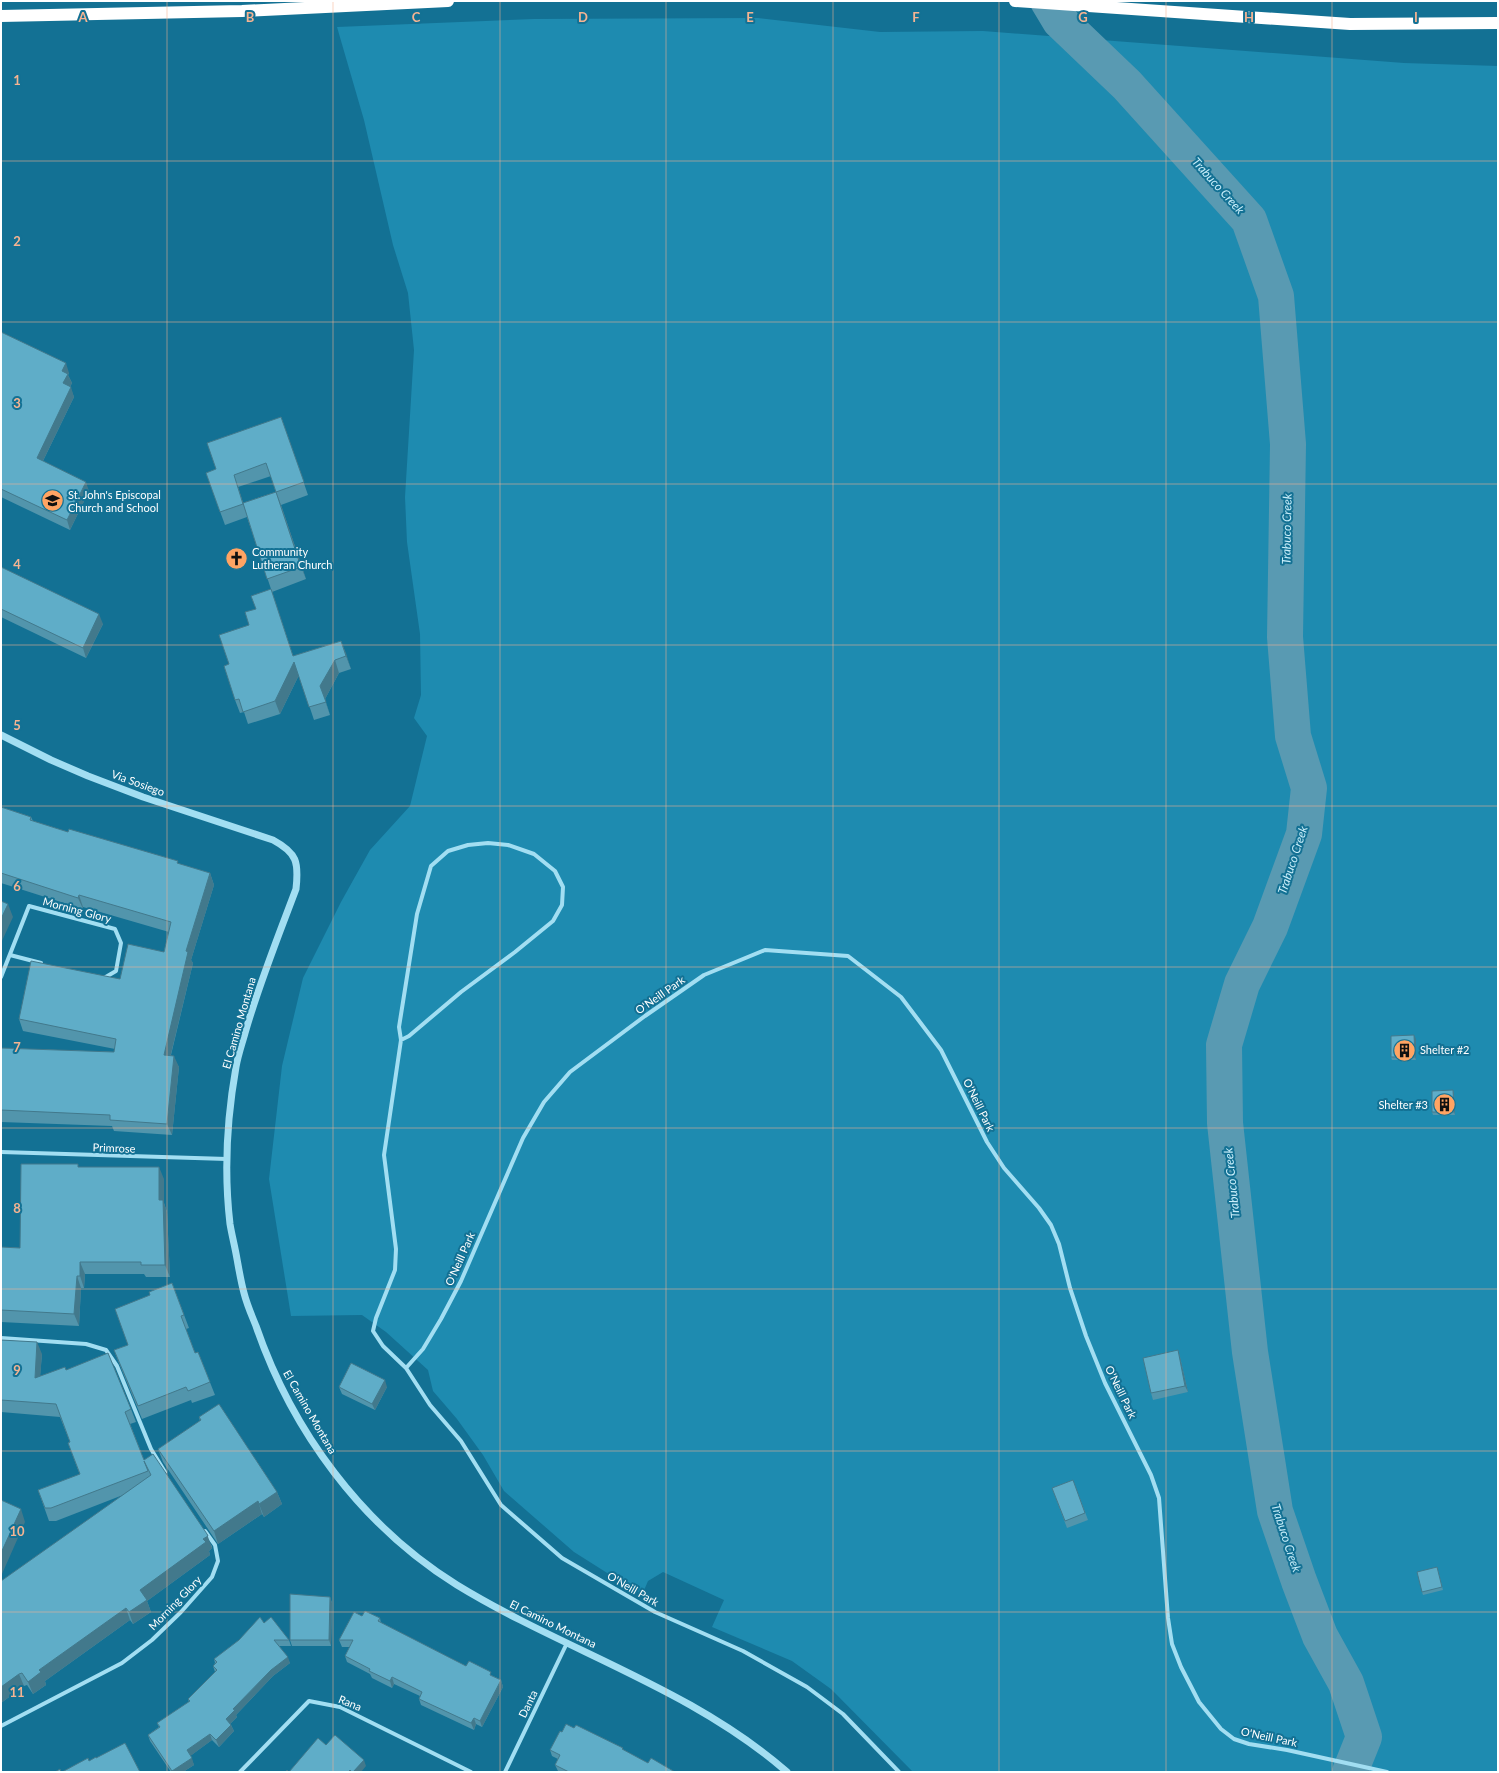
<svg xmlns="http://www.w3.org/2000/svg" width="1499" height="1773" viewBox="0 0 1499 1773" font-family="Lato,sans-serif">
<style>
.green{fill:#1e8bb0}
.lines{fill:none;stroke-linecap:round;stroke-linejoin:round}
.river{stroke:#599ab2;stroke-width:36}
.minor{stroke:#a2def2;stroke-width:4}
.tertiary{stroke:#a2def2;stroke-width:7}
.motorway{stroke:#fff;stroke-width:12}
.wall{fill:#5295ac;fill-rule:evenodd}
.shaded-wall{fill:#42798c}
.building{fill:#5fadc8;stroke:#42798c}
.grid{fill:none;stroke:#f5b492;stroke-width:1;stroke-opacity:0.55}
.labels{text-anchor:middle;stroke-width:4;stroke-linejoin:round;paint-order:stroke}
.poi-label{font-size:11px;fill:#fff;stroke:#137194;text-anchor:start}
.street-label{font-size:11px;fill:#fff;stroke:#137194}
.water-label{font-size:12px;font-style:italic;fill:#caeffb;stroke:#137194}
.grid-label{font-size:13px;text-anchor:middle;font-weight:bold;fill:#f5b492;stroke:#137194;stroke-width:4;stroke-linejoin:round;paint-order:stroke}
</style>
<rect width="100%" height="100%" fill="#137194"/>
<path class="green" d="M 758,18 L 880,32 L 983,31 L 1404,63 L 1498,66 L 1498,1772 L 913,1772 L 831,1689 L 792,1661 L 712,1627 L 724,1600 L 663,1572 L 648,1581 L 642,1595 L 574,1552 L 504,1491 L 483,1455 L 457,1419 L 433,1391 L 428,1370 L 386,1332 L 362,1315 L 291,1316 L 269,1179 L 282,1066 L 303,978 L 341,902 L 370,850 L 410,806 L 427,736 L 414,718 L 421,695 L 420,634 L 407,542 L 405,497 L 414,350 L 408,293 L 393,245 L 364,120 L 337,27 L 534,19 Z"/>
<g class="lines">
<path class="river" d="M 1048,1 L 1060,21 L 1127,85 L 1249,220 L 1276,296 L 1288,444 L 1285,637 L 1293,736 L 1309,788 L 1304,834 L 1270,927 L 1242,984 L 1224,1045 L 1225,1123 L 1250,1352 L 1275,1511 L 1299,1581 L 1320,1636 L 1346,1683 L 1364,1737 L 1350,1772"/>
<path class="minor" d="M 10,955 L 41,963
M 1,977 L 29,906 L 115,929 L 121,943 L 116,971 L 104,978
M 401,1040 L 409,1036 L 461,992 L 515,952 L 553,921 L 562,905 L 563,887 L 555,871 L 534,854 L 508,845 L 488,843 L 468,845 L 448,851 L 431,866 L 417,914 L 399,1027 L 401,1040 L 384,1155 L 396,1249 L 395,1270 L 376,1318 L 373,1331 L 383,1346 L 406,1368 L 430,1405 L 461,1441 L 501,1505 L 562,1558 L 655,1612 L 743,1651 L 807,1687 L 843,1714 L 899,1772
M 1,1152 L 227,1159
M 1,1338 L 86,1344 L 106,1350 L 117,1366 L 151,1449 L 165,1472
M 406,1368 L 423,1349 L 441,1319 L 461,1281 L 523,1138 L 544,1102 L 570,1072 L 645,1016 L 704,975 L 765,950 L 848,956 L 901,997 L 941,1050 L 987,1142 L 1004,1168 L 1039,1208 L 1051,1225 L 1059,1244 L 1070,1288 L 1086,1336 L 1105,1383 L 1151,1475 L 1159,1498 L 1168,1618 L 1172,1644 L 1181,1667 L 1199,1702 L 1221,1729 L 1234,1739 L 1249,1744 L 1287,1750 L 1387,1772
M 1,1726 L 122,1663 L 152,1640 L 181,1612 L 212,1577 L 218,1561 L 215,1545 L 205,1531
M 240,1772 L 309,1701 L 340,1707 L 471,1772
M 505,1772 L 567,1643"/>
<path class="tertiary" d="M 1,735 L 51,760 L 88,776 L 143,797 L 273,840 C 297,853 299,862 296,889 C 278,937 259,984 245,1033 C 242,1044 238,1055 236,1067 C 227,1118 224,1173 230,1224 C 232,1236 235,1247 237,1259 C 239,1270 241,1282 244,1293 C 247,1305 252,1316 256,1326 C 292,1431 362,1526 457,1585 C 565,1651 691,1688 787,1772"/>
<path class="motorway" d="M 1015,1 L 1350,24 L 1498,23
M 1,16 L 242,11 L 448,1"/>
</g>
<path class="wall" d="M 1,332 L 69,373 L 68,375 L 72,383 L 70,387 L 74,397 L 43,461 L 89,491 L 70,530 L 1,497 Z
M 281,417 L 308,495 L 281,505 L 306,579 L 272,592 L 247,517 L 225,525 L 206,473 L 216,469 ZM 271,476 L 276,492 L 243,503 L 238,487 Z
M 1,567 L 103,624 L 86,658 L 1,617 Z
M 271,589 L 293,656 L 341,641 L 351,669 L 339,673 L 325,699 L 330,715 L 314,720 L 299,675 L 280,714 L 248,724 L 244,712 L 240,713 L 235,700 L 229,664 L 249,625 L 256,609 Z
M 1,807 L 31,817 L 33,821 L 68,832 L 178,861 L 178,864 L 210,873 L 214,885 L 191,960 L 193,963 L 171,1055 L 179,1067 L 172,1135 L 114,1131 L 112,1126 L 1,1122 L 1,1048 L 114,1052 L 115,1049 L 23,1031 L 19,1019 L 120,979 L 164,952 L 169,932 L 83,907 L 83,909 L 1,883 Z
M 1416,1039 L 1416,1060 L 1392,1060 L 1391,1057 Z
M 1453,1090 L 1454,1093 L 1455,1115 L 1433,1115 L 1432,1112 Z
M 79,1167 L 164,1179 L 164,1203 L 167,1212 L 170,1277 L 146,1277 L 144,1274 L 85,1274 L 84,1288 L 81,1288 L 79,1326 L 1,1322 L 1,1247 L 20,1248 Z
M 172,1283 L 189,1328 L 186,1329 L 195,1353 L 198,1352 L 215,1395 L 192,1403 L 191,1400 L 142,1419 L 119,1363 L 114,1350 L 128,1345 L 150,1295 Z
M 1,1340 L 42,1354 L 40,1376 L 66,1370 L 131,1409 L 136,1422 L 130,1424 L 144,1460 L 212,1546 L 212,1548 L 209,1551 L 210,1555 L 147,1601 L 151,1612 L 133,1624 L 130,1620 L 45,1681 L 46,1685 L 33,1694 L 27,1685 L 24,1686 L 1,1703 L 123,1495 L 56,1521 L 49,1521 L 38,1490 L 80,1475 L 68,1443 L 70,1442 L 60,1417 L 1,1412 Z
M 1178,1350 L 1180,1357 L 1188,1392 L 1153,1400 L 1151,1393 Z
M 339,1387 L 387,1387 L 375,1410 L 342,1394 Z
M 199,1417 L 277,1492 L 282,1504 L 264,1517 L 262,1514 L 218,1544 L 163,1462 L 158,1449 L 200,1421 Z
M 1073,1480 L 1088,1520 L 1067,1528 L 1052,1488 Z
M 1437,1567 L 1443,1590 L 1423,1595 L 1422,1592 Z
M 330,1597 L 332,1603 L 331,1646 L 292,1646 L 290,1640 Z
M 362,1616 L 380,1618 L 381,1623 L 466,1666 L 493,1676 L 501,1680 L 503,1687 L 482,1727 L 476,1724 L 474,1730 L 421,1705 L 419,1699 L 420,1696 L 394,1684 L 392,1688 L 372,1678 L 370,1674 L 347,1662 L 345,1656 L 350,1647 L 342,1647 L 339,1640 Z
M 264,1623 L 289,1640 L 291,1646 L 279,1646 L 290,1663 L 273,1676 L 236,1715 L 237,1717 L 230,1724 L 231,1725 L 234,1731 L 219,1747 L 212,1740 L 190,1756 L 194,1765 L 183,1772 L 171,1772 L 150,1741 L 148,1735 L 159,1727 L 157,1723 L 189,1702 L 188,1699 L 215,1672 L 213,1666 L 215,1663 L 214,1659 Z
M 574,1728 L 623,1748 L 623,1750 L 648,1763 L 675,1772 L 559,1772 L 558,1771 L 555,1765 L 558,1759 L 552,1756 L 550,1750 L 562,1732 Z"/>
<path class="shaded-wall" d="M 66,363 L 69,373 L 68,375 L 72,383 L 67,393 L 63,383 L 62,371 Z
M 71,387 L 74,397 L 40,467 L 37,458 Z
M 234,475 L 248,517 L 243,504 Z
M 86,482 L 89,491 L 70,530 L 67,520 Z
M 276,492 L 281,505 L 306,579 L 301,567 Z
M 271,589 L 275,602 L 297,669 L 293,656 Z
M 99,614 L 103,624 L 86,658 L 83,648 Z
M 341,641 L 346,653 L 351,669 L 346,656 Z
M 335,660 L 339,673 L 325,699 L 330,715 L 320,686 Z
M 294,662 L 299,675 L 280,714 L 275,701 Z
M 210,873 L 214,885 L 191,960 L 193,963 L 168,1066 L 164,1055 L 186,951 Z
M 79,895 L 83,907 L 83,909 L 78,898 Z
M 8,904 L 13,917 L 1,943 L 1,919 Z
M 1414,1035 L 1416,1039 L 1416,1060 L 1415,1057 Z
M 174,1056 L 179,1067 L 172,1135 L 167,1124 Z
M 1453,1090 L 1454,1093 L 1455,1115 L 1454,1112 Z
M 159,1167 L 164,1179 L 164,1203 L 167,1212 L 170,1277 L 165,1265 L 159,1200 Z
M 80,1262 L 85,1274 L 84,1288 L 80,1276 Z
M 77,1276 L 81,1288 L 79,1326 L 74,1314 Z
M 37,1342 L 42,1354 L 39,1391 L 35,1378 Z
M 1178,1350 L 1180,1357 L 1188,1392 L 1185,1386 Z
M 385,1380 L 387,1387 L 375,1410 L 372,1404 Z
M 277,1492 L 282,1504 L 264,1517 L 259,1504 Z
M 258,1501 L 262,1514 L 218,1544 L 214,1531 Z
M 21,1509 L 25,1522 L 2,1574 L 1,1570 L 1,1553 Z
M 207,1534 L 212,1548 L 209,1551 L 210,1555 L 147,1601 L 151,1612 L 133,1624 L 129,1612 L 140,1590 L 203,1539 Z
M 330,1597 L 332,1603 L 331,1646 L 329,1640 Z
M 126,1608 L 130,1620 L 45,1681 L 46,1685 L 33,1694 L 28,1682 L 39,1670 Z
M 288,1657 L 290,1663 L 273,1676 L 236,1715 L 237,1717 L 228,1726 L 226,1719 L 233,1709 L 271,1670 Z
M 19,1674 L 24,1686 L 1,1703 L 1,1687 Z
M 392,1677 L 394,1684 L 392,1688 L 390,1681 Z
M 501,1680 L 503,1687 L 482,1727 L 480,1721 Z
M 474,1718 L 476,1724 L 474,1730 L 471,1723 Z
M 231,1725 L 234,1731 L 219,1747 L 216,1740 Z
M 210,1734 L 212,1740 L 189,1757 L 187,1750 Z
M 192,1758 L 194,1765 L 183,1772 L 173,1772 L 172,1771 Z
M 364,1760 L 366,1766 L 361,1772 L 353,1772 Z"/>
<path class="building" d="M 1,332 L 66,363 L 62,371 L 68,374 L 63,383 L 71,387 L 37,458 L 86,482 L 67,520 L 1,489 Z
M 281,417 L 304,482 L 276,492 L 266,463 L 234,475 L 243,504 L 220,512 L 206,473 L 216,469 L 207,443 Z
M 276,492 L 301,567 L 267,579 L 243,503 Z
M 1,567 L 99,614 L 83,648 L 1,609 Z
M 271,589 L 293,656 L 341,641 L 346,656 L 335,660 L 320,686 L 326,702 L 309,707 L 294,662 L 275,701 L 243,712 L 239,699 L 235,700 L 224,666 L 229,664 L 219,635 L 249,625 L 245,612 L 256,609 L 251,596 Z
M 1,807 L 31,817 L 30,820 L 68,832 L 69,829 L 178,861 L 177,863 L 210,873 L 186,951 L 188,952 L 164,1055 L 174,1056 L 167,1124 L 110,1120 L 110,1115 L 1,1110 L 1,1048 L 114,1052 L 116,1039 L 19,1019 L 31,961 L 120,979 L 128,944 L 164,952 L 171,922 L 79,895 L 78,898 L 1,873 Z
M 1,901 L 8,904 L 1,919 Z
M 1414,1035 L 1415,1057 L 1391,1057 L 1391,1036 Z
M 1453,1090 L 1454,1112 L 1432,1112 L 1432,1091 Z
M 21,1164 L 78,1164 L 78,1167 L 159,1167 L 159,1200 L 163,1200 L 165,1265 L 141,1265 L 141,1262 L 80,1262 L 80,1276 L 77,1276 L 74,1314 L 1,1310 L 1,1247 L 20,1248 Z
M 172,1283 L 184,1315 L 181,1316 L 195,1353 L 198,1352 L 210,1382 L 188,1391 L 186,1387 L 138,1406 L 114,1350 L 128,1345 L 115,1309 L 150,1295 L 149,1292 Z
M 1,1340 L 37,1342 L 35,1378 L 65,1367 L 66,1370 L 108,1353 L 131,1409 L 125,1412 L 144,1460 L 153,1454 L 207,1534 L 208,1536 L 203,1539 L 206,1542 L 140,1590 L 147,1600 L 129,1612 L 126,1608 L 39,1670 L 41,1672 L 28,1682 L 22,1673 L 19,1674 L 1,1687 L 1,1581 L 151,1475 L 144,1461 L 148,1471 L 51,1508 L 45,1508 L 38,1490 L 80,1474 L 68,1443 L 70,1442 L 56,1404 L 1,1400 Z
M 1178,1350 L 1185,1386 L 1151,1393 L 1143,1358 Z
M 351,1363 L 385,1380 L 372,1404 L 339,1387 Z
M 219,1404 L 277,1492 L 259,1504 L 258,1501 L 214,1531 L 158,1449 L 201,1420 L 199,1417 Z
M 1073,1480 L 1085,1513 L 1065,1521 L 1052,1488 Z
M 1,1500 L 21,1509 L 1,1553 Z
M 1437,1567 L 1442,1587 L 1422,1592 L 1417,1572 Z
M 290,1594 L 330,1597 L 329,1640 L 290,1640 Z
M 365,1611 L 380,1618 L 378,1621 L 466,1666 L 469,1661 L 491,1672 L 490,1675 L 501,1680 L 480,1721 L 474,1718 L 471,1723 L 419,1699 L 422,1692 L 392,1677 L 390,1681 L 369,1671 L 370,1669 L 345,1656 L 353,1640 L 339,1640 L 354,1612 L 362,1616 Z
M 260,1617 L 264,1623 L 271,1617 L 289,1640 L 274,1640 L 288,1657 L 271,1670 L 233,1709 L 235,1710 L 226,1719 L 231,1725 L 216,1740 L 210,1734 L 187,1750 L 192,1758 L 172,1771 L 148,1735 L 160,1727 L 157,1723 L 190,1701 L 188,1699 L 217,1670 L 213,1666 L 217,1662 L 214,1659 L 239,1640 Z
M 566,1724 L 574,1728 L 576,1725 L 623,1748 L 622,1749 L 648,1763 L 651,1758 L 675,1772 L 569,1772 L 555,1765 L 560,1755 L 550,1750 L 560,1731 L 562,1732 Z
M 335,1735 L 364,1760 L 353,1772 L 352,1772 L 350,1770 L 348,1772 L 286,1772 L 287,1770 L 289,1772 L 318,1738 L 326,1745 Z
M 125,1743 L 140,1772 L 62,1772 L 88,1758 L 89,1761 L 96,1757 L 96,1758 Z
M 60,1769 L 61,1772 L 55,1772 Z"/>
<path class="grid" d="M 167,1 L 167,1772M 333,1 L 333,1772M 500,1 L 500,1772M 666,1 L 666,1772M 833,1 L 833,1772M 999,1 L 999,1772M 1166,1 L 1166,1772M 1332,1 L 1332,1772M 1,161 L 1498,161M 1,322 L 1498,322M 1,484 L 1498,484M 1,645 L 1498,645M 1,806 L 1498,806M 1,967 L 1498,967M 1,1128 L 1498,1128M 1,1289 L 1498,1289M 1,1451 L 1498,1451M 1,1612 L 1498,1612"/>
<defs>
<symbol id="school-disc" viewBox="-11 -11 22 22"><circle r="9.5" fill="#ffa463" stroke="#137194"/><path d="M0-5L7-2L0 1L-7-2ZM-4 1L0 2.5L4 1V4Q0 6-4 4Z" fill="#111"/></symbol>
<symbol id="church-disc" viewBox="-11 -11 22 22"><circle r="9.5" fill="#ffa463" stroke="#137194"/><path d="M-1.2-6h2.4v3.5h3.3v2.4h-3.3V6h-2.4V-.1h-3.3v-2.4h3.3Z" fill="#111"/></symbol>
<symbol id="building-disc" viewBox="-11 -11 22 22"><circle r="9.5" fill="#ffa463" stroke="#137194"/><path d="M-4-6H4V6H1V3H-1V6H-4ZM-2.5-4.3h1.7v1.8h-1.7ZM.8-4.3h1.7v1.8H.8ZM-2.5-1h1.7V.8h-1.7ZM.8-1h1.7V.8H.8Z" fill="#111"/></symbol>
</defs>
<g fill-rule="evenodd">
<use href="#school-disc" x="40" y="488" width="25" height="25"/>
<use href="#church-disc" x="224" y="546" width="25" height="25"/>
<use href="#building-disc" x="1392" y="1038" width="25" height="25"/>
<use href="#building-disc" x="1432" y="1092" width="25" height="25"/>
</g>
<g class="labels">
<g class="poi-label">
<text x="68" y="499">St. John's Episcopal<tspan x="68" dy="13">Church and School</tspan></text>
<text x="252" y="556">Community<tspan x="252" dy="13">Lutheran Church</tspan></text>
<text x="1420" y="1054">Shelter #2</text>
<text x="1428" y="1109" text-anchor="end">Shelter #3</text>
</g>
<g class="street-label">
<text transform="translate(138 783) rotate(20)" y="4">Via Sosiego</text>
<text transform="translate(77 910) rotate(15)" y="4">Morning Glory</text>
<text transform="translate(660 995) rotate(-35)" y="4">O'Neill Park</text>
<text transform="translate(239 1023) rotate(-74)" y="4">El Camino Montana</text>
<text transform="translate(979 1105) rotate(64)" y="4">O'Neill Park</text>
<text transform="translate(114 1148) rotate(2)" y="4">Primrose</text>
<text transform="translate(460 1259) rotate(-66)" y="4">O'Neill Park</text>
<text transform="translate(1121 1392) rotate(64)" y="4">O'Neill Park</text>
<text transform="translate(310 1412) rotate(60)" y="4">El Camino Montana</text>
<text transform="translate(633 1589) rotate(30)" y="4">O'Neill Park</text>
<text transform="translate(175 1603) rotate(-46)" y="4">Morning Glory</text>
<text transform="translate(553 1624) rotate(26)" y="4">El Camino Montana</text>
<text transform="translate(350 1703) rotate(22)" y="4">Rana</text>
<text transform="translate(528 1704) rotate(-64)" y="4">Danta</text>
<text transform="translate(1269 1737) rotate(12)" y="4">O'Neill Park</text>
</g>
<g class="water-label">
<text transform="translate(1218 186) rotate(48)" y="4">Trabuco Creek</text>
<text transform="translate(1287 529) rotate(-89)" y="4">Trabuco Creek</text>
<text transform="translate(1293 860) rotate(-72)" y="4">Trabuco Creek</text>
<text transform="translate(1232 1183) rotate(-96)" y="4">Trabuco Creek</text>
<text transform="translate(1286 1538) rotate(72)" y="4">Trabuco Creek</text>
</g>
</g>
<g class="grid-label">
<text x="83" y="22">A</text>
<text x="250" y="22">B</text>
<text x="416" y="22">C</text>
<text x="583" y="22">D</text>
<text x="750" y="22">E</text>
<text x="916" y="22">F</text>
<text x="1083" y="22">G</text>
<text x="1249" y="22">H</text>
<text x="1416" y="22">I</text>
<text x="17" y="85">1</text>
<text x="17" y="246">2</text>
<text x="17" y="408">3</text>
<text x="17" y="569">4</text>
<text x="17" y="730">5</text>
<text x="17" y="891">6</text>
<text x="17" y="1052">7</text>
<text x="17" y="1213">8</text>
<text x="17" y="1375">9</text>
<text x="17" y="1536">10</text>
<text x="17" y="1697">11</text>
</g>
<rect width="1499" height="1773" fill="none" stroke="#ffffff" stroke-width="4"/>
</svg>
